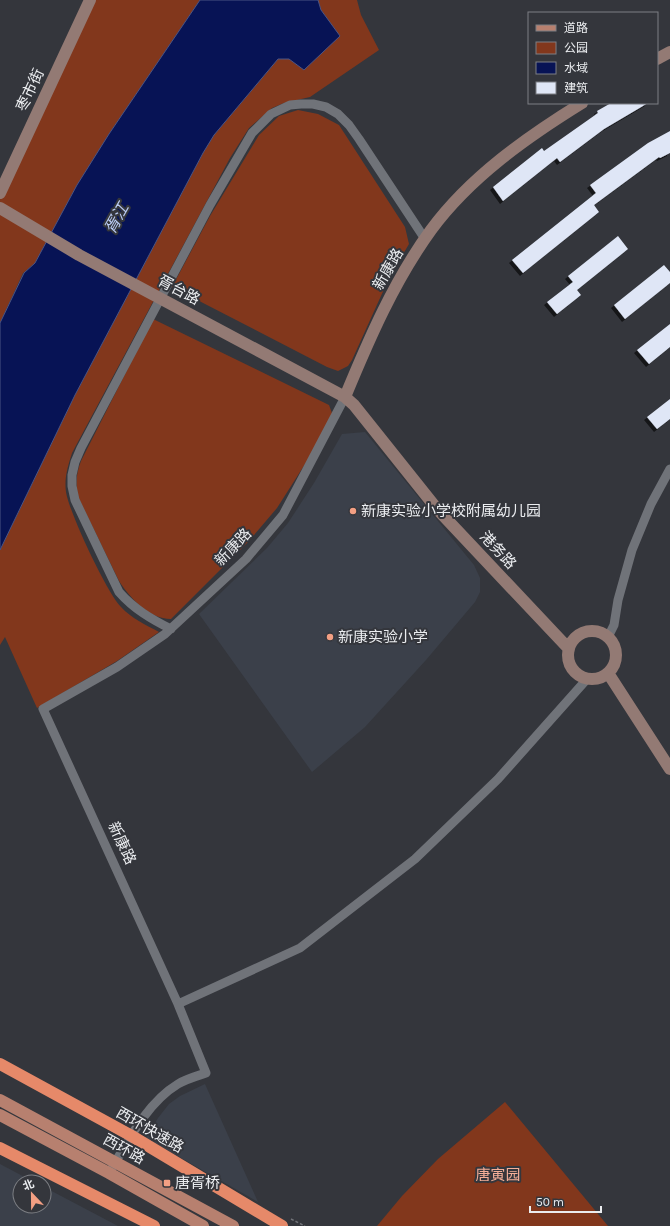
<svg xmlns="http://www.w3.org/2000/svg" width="670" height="1226" viewBox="0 0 670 1226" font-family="Karla,'Noto Sans SC',sans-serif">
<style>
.built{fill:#3b404a}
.green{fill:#82371c}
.water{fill:#071355;stroke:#4b5484}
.building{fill:#dfe6f6;filter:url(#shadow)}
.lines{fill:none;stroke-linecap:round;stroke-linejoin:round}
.path{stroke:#707277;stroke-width:1.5;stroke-dasharray:3 2;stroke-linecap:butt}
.street{stroke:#707379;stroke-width:9}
.secondary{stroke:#937a74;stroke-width:12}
.primary{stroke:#b7806f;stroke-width:12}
.highway{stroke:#e68969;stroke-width:12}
.poi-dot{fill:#f39f83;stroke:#34363c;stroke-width:1.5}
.labels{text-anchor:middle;stroke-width:4;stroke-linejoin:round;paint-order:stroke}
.street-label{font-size:15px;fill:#ebedf0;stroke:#34363c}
.poi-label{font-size:15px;fill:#ebedf0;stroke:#34363c;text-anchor:start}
.park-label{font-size:15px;fill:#f5af98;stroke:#34363c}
.water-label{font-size:16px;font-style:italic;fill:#bacbf4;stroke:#34363c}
</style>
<defs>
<filter id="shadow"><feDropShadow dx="-3" dy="3" stdDeviation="0" flood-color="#0009"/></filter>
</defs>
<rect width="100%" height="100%" fill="#34363c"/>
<path class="built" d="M 365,432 L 474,565 L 480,578 L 480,592 L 475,602 L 426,660 L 365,727 L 312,772 L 199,614 L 267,548 L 288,523 L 314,483 L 342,434 Z
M 205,1084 L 258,1202 L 146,1138 L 158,1118 L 169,1104 L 180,1096 Z
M 0,1164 L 34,1182 L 20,1182 L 20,1206 L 44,1206 L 44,1187 L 118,1226 L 0,1226 Z"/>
<path class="green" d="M 94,0 L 200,0 L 109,134 L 77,185 L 35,263 L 23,273 L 0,323 L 0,198 Z
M 318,0 L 357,0 L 361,15 L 379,50 L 310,97 L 284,103 L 272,108 L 249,128 L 230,158 L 72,453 C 68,466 64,478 66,492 C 69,512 107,593 121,607 C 131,618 146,625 159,632 L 117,661 L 37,708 L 5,637 L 0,645 L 0,550 L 75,395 L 203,153 L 214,135 L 278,59 L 289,59 L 294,62 L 339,36 L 321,10 Z
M 298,110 L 318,114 L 339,125 L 405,227 L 409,244 L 390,276 L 352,360 L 348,366 L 338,371 L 327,367 L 172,287 L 210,216 L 259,135 L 279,116 Z
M 153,319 L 329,405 L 333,416 L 328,428 L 277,508 L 249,541 L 171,619 C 149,619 130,598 119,581 L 79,499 C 75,485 76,474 81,461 Z
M 505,1102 L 608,1226 L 377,1226 L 402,1196 L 438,1159 Z"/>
<path class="water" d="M 200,0 L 318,0 L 321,10 L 340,36 L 304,70 L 289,59 L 278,59 L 214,135 L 203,153 L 75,395 L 0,550 L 0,323 L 24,273 L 35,263 L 77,185 L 109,134 Z"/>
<path class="building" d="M 611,103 L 648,103 L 604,129 L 560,162 L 557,158 L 503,201 L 493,187 L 542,148 L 544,151 L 598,113 L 597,111 Z
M 670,131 L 670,153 L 660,158 L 659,157 L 594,205 L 599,212 L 523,273 L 512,260 L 596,193 L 590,185 L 648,143 Z
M 618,236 L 628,249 L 577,290 L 581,295 L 557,314 L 547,302 L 573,282 L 568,276 Z
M 664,265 L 670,272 L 670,283 L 625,319 L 614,305 Z
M 670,324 L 670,347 L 649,364 L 637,350 Z
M 670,399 L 670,419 L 657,429 L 647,417 Z"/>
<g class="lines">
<path class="path" d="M 291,1219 L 305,1226"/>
<path class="street" d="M 171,629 C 151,619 134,609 119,592 L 75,500 L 72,486 L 72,475 L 75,462 L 81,448 L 210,205 L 252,133 L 271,114 L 290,105 L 301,104 L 313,104 L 326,107 L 338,114 L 349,125 L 359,139 L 425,239
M 608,637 L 614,625 L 618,600 L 632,550 L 651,504 L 670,469
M 178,1004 L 43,709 L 117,667 L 165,634 L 246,559 L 283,515 L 345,397
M 112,1168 C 129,1139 148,1102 178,1084 C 186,1079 197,1076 206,1073 L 178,1004 L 300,948 L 415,859 L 498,779 L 587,679"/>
<path class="secondary" d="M 657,59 L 670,52
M 0,193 L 90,0
M 0,208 L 79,255 L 345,397 L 354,405 L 437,509 L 569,649
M 345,397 C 369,339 394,281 431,230 C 470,177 527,137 582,103
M568 655a24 24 0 1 1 48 0a24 24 0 1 1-48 0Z
M 608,673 L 670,769"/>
<path class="primary" d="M 0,1100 L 233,1226
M 0,1115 L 109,1173 L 203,1226"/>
<path class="highway" d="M 0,1064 L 130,1135 L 282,1226
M 0,1148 L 154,1226"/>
</g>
<g class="poi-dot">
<circle cx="353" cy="511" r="4"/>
<circle cx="330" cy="637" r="4"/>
<rect x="163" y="1179" width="8" height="8" rx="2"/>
</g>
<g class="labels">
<g class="street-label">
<text transform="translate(30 90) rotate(-65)" y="5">枣市街</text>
<text transform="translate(388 269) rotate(-60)" y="5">新康路</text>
<text transform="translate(179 290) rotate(28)" y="5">胥台路</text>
<text transform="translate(233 547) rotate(-46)" y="5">新康路</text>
<text transform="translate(498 550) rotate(47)" y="5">港务路</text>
<text transform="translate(122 843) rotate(65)" y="5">新康路</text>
<text transform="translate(150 1130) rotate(30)" y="5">西环快速路</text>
<text transform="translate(124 1149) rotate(29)" y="5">西环路</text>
</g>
<g class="poi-label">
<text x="361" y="516">新康实验小学校附属幼儿园</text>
<text x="338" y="642">新康实验小学</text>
<text x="175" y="1188">唐胥桥</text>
</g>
<g class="park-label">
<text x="498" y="1180">唐寅园</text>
</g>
<g class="water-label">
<text transform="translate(116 218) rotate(-61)" y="6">胥江</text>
</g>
</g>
<rect x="528" y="12" width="130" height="92" fill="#34363c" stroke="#7d7f84"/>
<rect x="536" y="25" width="20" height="6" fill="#b7806f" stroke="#7d7f84"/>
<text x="564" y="32" font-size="12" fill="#ebedf0">道路</text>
<rect x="536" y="42" width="20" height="12" fill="#82371c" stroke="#7d7f84"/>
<text x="564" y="52" font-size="12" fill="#ebedf0">公园</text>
<rect x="536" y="62" width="20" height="12" fill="#071355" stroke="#7d7f84"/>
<text x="564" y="72" font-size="12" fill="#ebedf0">水域</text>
<rect x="536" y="82" width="20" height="12" fill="#dfe6f6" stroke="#7d7f84"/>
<text x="564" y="92" font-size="12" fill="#ebedf0">建筑</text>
<g transform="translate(32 1194) rotate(338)"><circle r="19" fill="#34363c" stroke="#7d7f84"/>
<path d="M0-3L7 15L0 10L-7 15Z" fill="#f39f83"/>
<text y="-6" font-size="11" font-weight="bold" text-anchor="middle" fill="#ebedf0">北</text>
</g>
<path d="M530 1206v6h71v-6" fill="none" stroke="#ebedf0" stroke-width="2"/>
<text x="536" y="1206" font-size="12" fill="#ebedf0" stroke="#34363c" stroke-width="3" paint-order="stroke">50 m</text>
</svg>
